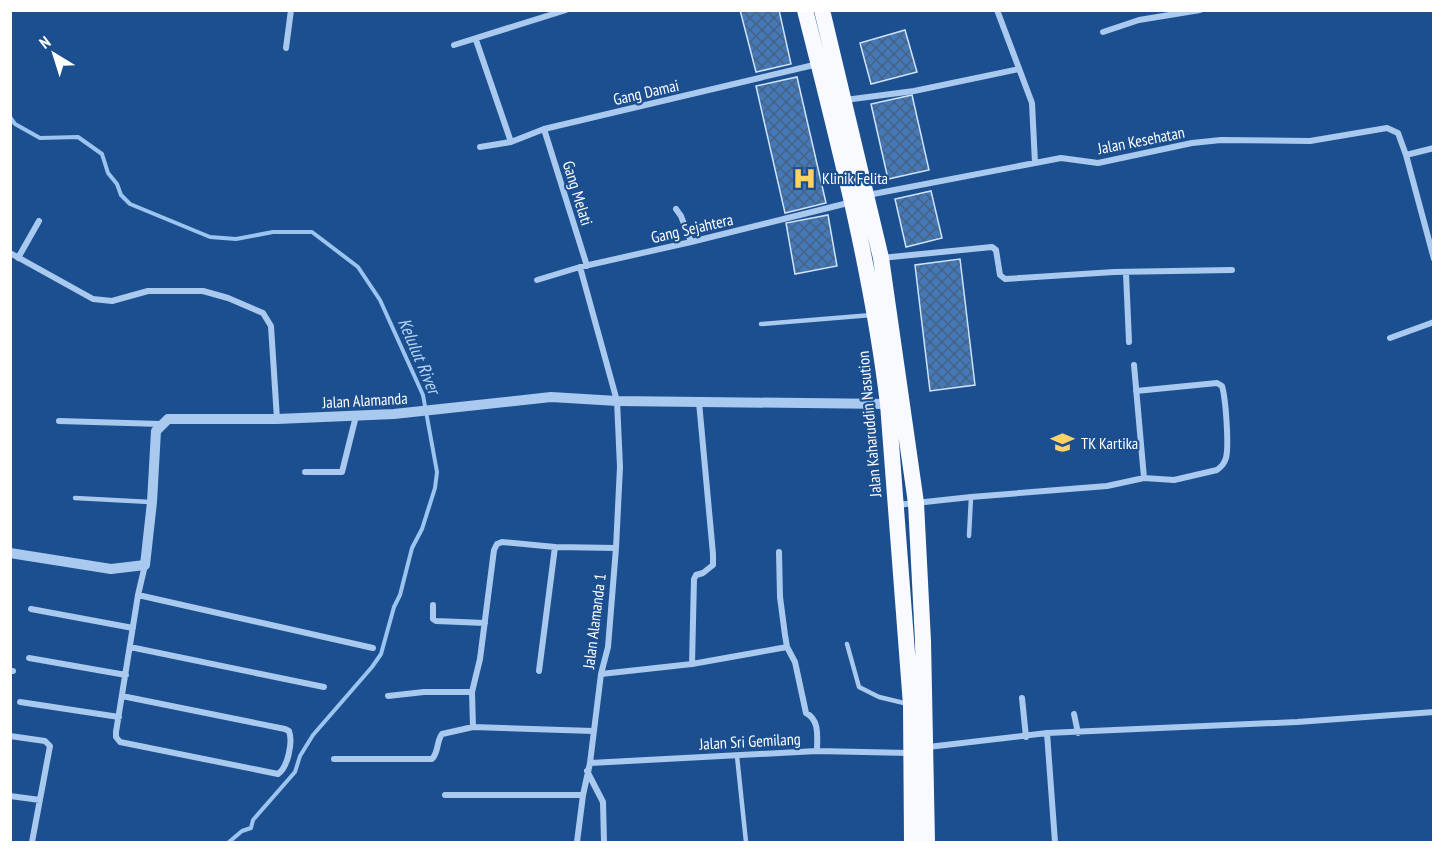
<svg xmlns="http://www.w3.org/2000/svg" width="1444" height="853" viewBox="0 0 1444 853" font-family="'PT Sans Narrow',sans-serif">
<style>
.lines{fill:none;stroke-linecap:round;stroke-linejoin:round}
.stream{stroke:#9cc4f0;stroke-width:4}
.building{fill:url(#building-cross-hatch);stroke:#cfe3fa;stroke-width:1.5}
.service{stroke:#a9c9ee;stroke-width:4.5}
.minor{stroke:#a9c9ee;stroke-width:6}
.tertiary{stroke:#a9c9ee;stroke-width:10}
.trunk{stroke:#f8faff;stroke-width:16}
.labels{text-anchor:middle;stroke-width:4.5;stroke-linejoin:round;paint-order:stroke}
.street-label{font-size:16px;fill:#fff;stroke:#1b4f8f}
.poi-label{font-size:16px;fill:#fff;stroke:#1b4f8f;text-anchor:start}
.water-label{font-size:18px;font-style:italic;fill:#b5d3f5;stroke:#1b4f8f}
</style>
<defs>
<pattern id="building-cross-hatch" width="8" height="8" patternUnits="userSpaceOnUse" patternTransform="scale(1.5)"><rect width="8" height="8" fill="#4478b7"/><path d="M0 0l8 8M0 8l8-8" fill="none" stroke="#486282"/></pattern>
</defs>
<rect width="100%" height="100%" fill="#1b4f8f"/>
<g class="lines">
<path class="stream" d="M 10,117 L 15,124 L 40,138 L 78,137 L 102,154 L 108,173 L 117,184 L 121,195 L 130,204 L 210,237 L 236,239 L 273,232 L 312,232 L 358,267 L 380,300 L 423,395 L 437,472 L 435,488 L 422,529 L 412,548 L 400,595 L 394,607 L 381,654 L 372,667 L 313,735 L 300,756 L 295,772 L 253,820 L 251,828 L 242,831 L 229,842"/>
</g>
<path class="building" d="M 740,10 L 779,10 L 791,64 L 756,72 Z
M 905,30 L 917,72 L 871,84 L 860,43 Z
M 797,77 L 826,203 L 785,213 L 756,86 Z
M 912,95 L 929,170 L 888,179 L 871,104 Z
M 931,191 L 942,238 L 906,247 L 895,199 Z
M 828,215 L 837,266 L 795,274 L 786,223 Z
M 960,259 L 975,385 L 930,391 L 915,265 Z"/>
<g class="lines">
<path class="service" d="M 761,324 L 872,315
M 75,498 L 150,502
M 969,536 L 971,497
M 847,644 L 859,687 L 879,697 L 908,704
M 737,756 L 746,842"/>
<path class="minor" d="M 997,10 L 1032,103 L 1035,163
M 1103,32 L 1139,20 L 1200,10
M 476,40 L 511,142
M 454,45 L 566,10
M 286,48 L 291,10
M 845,100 L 914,91 L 1019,69
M 544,129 L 587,266
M 480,147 L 511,142 L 544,129 L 818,64
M 1406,155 L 1434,148
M 868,195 L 1061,158 L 1098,163 L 1192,143 L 1221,140 L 1310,141 L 1387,128 L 1398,133 L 1406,155 L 1434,259
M 676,209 L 681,216 L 691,242
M 10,253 L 93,299 L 112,301 L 148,291 L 203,291 L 228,298 L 263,313 L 271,326 L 277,419
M 18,258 L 39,221
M 881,258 L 992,247 L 996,250 L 1000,275 L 1005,279 L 1114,272 L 1232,270
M 1126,273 L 1129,342
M 537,280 L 580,267 L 691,242 L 852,202
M 1390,338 L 1434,322
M 1134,365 L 1144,478
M 59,421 L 161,424
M 305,472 L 342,472 L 356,416
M 897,505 L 971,497 L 1107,486 L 1144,478 L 1174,480 L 1217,470 C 1222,466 1224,464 1226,458 C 1229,446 1226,400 1222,386 L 1217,383 L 1136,391
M 779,552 L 780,597 L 785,635 L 787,647 L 795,662 L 806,713 C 820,720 817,737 817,751
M 138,595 L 373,648
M 433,605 L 433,619 L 436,621 L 485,623
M 31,609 L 133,628
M 130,647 L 324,687
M 29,658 L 126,675
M 692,664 L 694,579 L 696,575 L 703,573 L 713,565 L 713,554 L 699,402
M 10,671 L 13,671
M 539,671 L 555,547
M 601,674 L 692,664 L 787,647
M 122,696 L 285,729 L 289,731 C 293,742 288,767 278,774 L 120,742 L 116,737 L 116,732 L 138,595 L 145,565
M 388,696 L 424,692 L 472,692
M 1022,698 L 1026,737
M 20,702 L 119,717
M 1074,714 L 1078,733
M 473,727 L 472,692 L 480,659 L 494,550 L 497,544 L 502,542 L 555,547 L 616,548
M 1047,733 L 1055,842
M 10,736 L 45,741 L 50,746 L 32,842
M 928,747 L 1047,733 L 1297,722 L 1434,712
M 334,759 L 432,759 C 439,752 436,742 442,734 L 473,727 L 593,731
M 590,763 L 817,751 L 910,753
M 587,771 L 603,802 L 604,842
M 445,795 L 583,795
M 10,796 L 40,800
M 577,842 L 583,795 L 590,763 L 601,674 L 608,647 L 616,548 L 620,467 L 617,401 L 580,267"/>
<path class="tertiary" d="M 10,553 L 111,569 L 145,565 L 152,502 L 156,431 L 168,419 L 277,419 L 394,414 L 551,397 L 617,401 L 888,404"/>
<path class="trunk" d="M 805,10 C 838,141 872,271 888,404 L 911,705 L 912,842
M 822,10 L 881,258 L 916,503 L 923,641 L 927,842"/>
</g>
<defs>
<symbol id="hospital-bare" viewBox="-9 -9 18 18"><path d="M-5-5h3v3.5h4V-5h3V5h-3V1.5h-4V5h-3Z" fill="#ffd166" stroke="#1b4f8f" stroke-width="2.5" paint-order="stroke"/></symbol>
<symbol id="school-bare" viewBox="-9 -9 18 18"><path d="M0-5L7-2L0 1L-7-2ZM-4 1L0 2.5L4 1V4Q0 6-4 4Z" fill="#ffd166" stroke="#1b4f8f" stroke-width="2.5" paint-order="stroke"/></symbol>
</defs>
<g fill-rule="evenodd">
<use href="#hospital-bare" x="788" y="162" width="33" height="33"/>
<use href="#school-bare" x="1046" y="426" width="33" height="33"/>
</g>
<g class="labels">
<g class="street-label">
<text transform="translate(646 92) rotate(-13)" y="6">Gang Damai</text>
<text transform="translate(1141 140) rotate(-11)" y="6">Jalan Kesehatan</text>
<text transform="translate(578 193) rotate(73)" y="6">Gang Melati</text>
<text transform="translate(692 228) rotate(-13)" y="6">Gang Sejahtera</text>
<text transform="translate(365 400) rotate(-3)" y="6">Jalan Alamanda</text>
<text transform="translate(869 424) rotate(-95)" y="6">Jalan Kaharuddin Nasution</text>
<text transform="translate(594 621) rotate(-83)" y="6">Jalan Alamanda 1</text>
<text transform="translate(750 741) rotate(-3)" y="6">Jalan Sri Gemilang</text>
</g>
<g class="poi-label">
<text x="822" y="184">Klinik Felita</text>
<text x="1081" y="449">TK Kartika</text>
</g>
<g class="water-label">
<text transform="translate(419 356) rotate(67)" y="6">Kelulut River</text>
</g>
</g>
<rect width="1444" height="853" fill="none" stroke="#ffffff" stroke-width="24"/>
<g transform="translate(54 54) rotate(322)" stroke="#1b4f8f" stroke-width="4.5" paint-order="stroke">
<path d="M0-4.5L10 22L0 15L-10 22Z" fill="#ffffff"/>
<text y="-9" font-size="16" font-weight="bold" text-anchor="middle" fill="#ffffff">N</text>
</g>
</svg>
